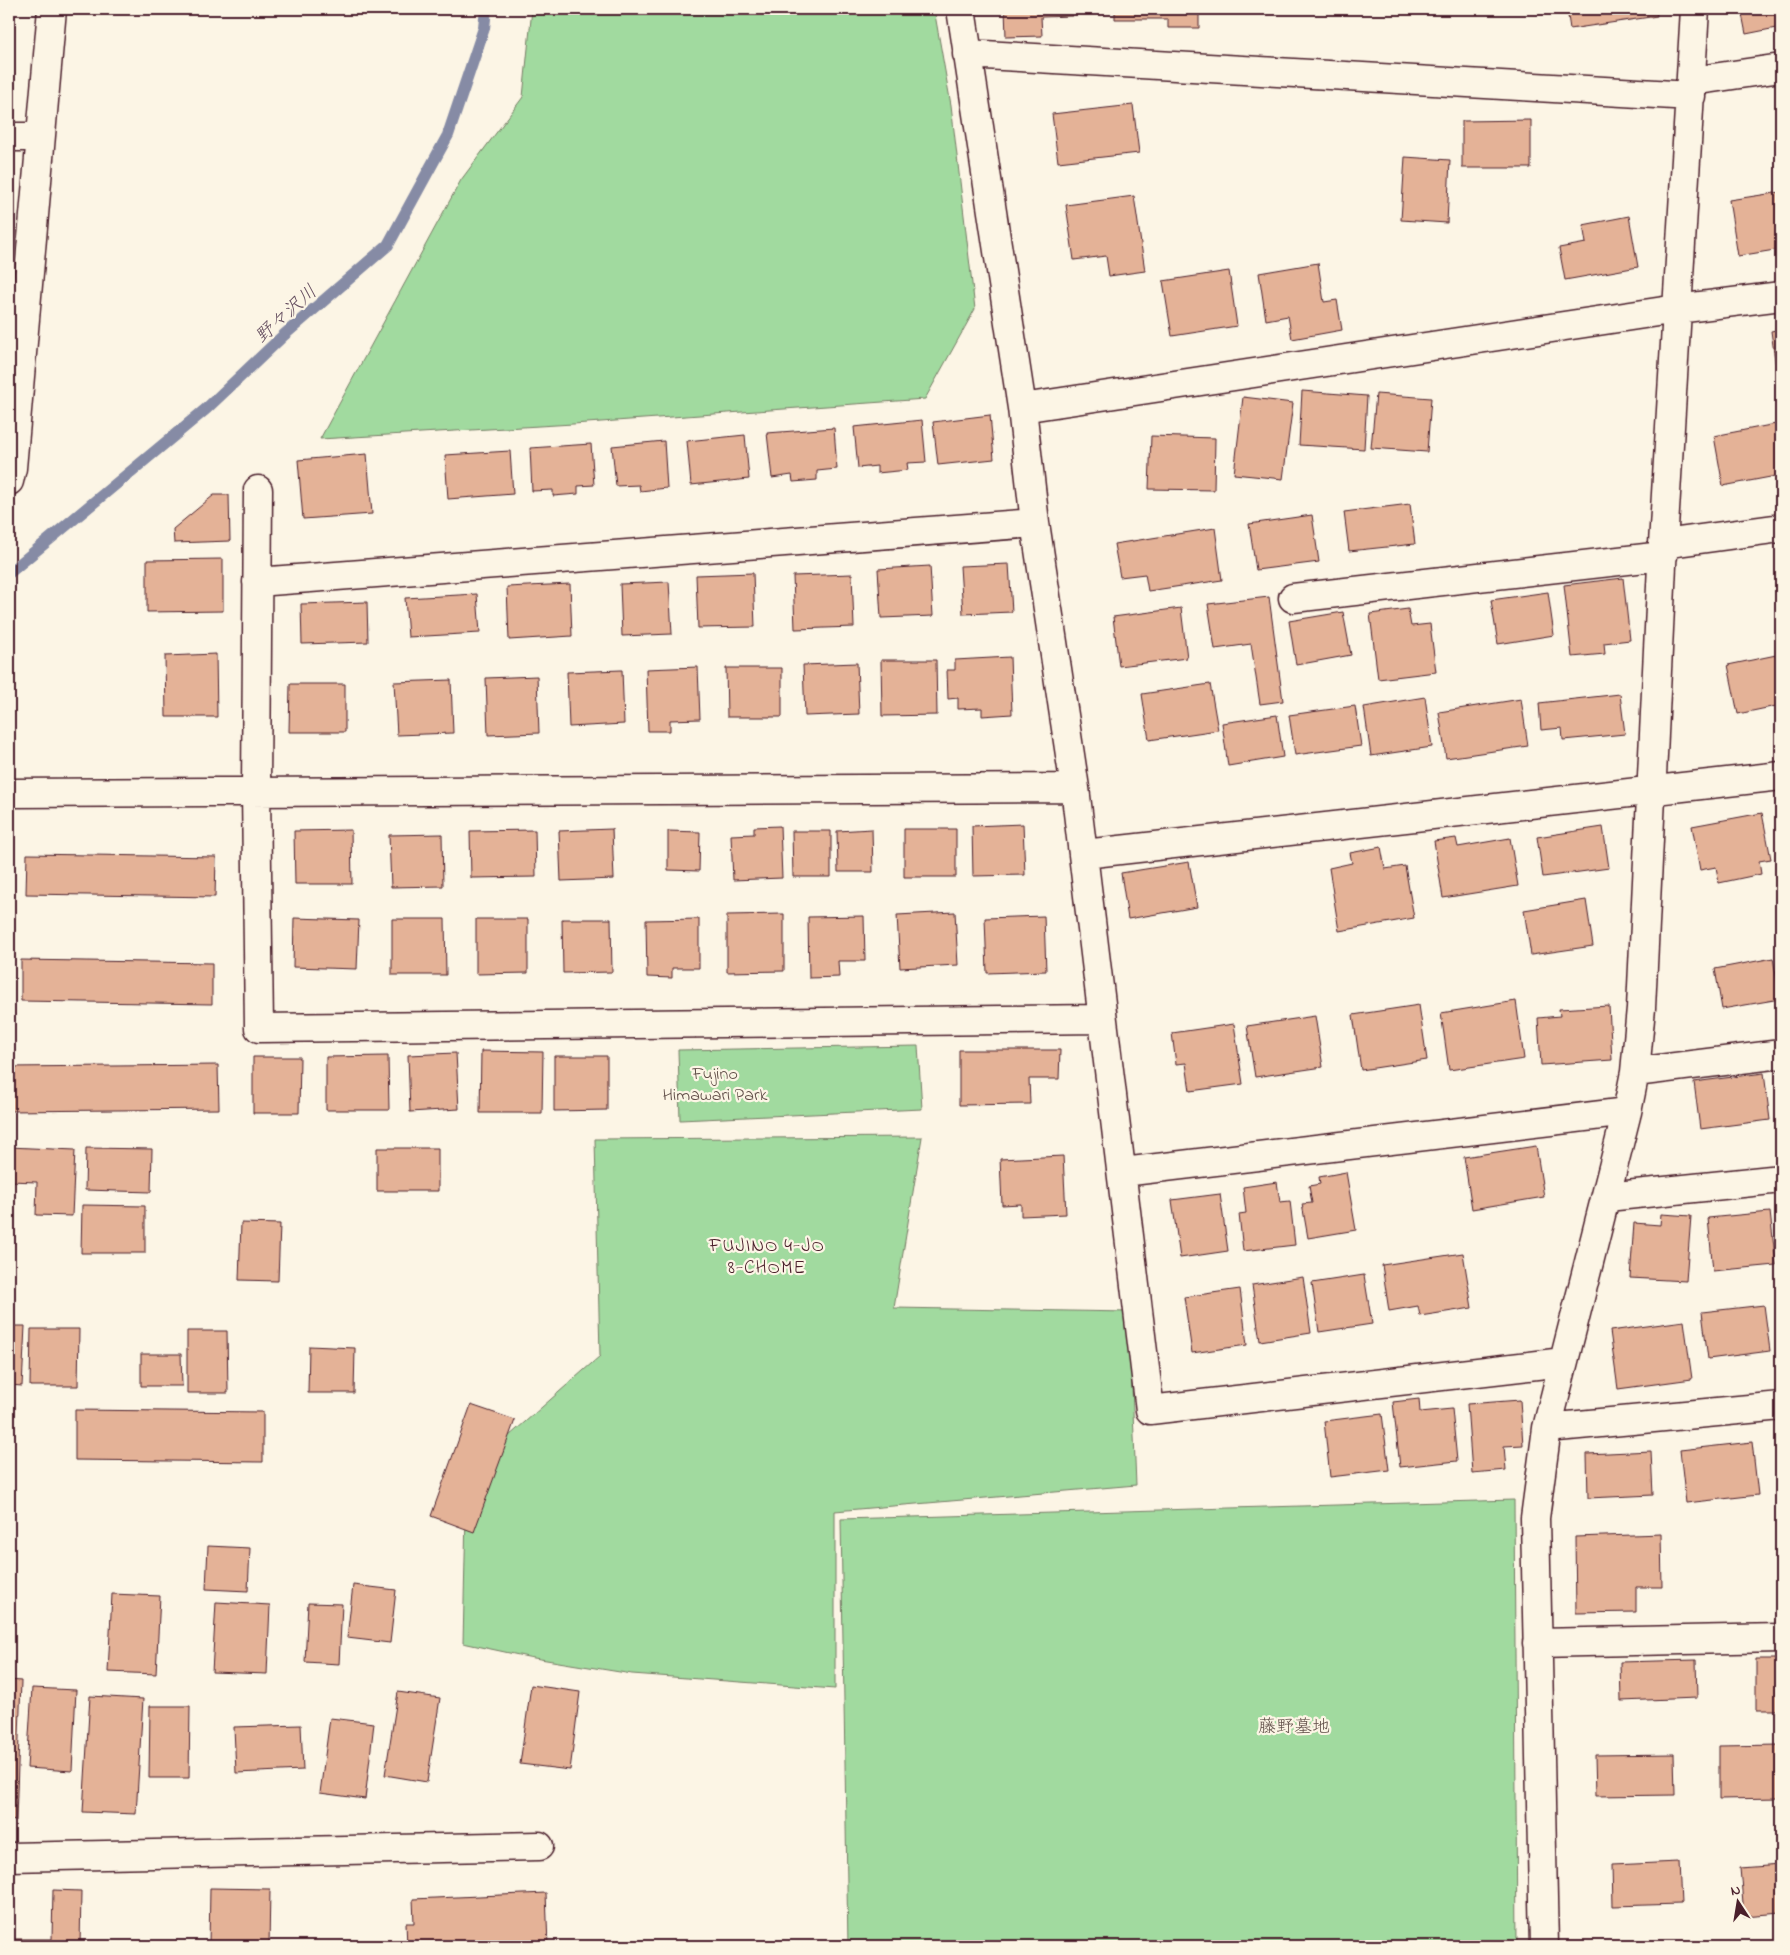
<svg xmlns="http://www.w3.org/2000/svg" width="1790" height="1955" viewBox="0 0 1790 1955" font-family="'Indie Flower','Klee One',sans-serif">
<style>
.green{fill:#a1da9f;stroke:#767c65}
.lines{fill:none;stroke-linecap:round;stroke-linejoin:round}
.stream{stroke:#868ba5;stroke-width:12}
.building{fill:#e4b297;stroke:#4a1f2b}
.minor-casing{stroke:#4a1f2b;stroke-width:31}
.minor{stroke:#fcf5e5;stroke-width:28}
.labels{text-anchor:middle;stroke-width:4.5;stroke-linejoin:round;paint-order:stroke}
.park-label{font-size:18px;fill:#604e48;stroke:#fcf5e5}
.water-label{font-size:19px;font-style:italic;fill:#634c5e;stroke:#fcf5e5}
.neighbourhood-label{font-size:19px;letter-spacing:1px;fill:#4a1f2b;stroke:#fcf5e5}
</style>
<rect width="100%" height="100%" fill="#fcf5e5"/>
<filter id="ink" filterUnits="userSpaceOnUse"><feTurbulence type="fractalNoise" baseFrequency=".02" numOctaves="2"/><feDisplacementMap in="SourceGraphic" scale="10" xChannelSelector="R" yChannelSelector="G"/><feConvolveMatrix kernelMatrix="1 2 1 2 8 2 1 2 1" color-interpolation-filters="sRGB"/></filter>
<g filter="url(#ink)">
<path class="green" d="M 532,9 L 934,9 L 951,105 L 975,309 L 925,399 L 573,424 L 320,439 L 461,180 L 523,97 Z
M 918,1046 L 922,1109 L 680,1120 L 678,1050 Z
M 922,1137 L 894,1308 L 1129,1312 L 1136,1485 L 835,1511 L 835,1689 L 632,1674 L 528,1657 L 463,1643 L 467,1473 L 600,1356 L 595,1139 Z
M 1514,1500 L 1517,1946 L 848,1946 L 841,1519 Z"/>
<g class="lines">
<path class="stream" d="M 9,573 L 206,409 L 284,335 L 388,245 L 448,135 L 484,28 L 486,9"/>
</g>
<path class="building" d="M 1005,9 L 1072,9 L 1072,16 L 1041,17 L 1042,36 L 1006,37 Z
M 1115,9 L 1199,9 L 1199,28 L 1168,28 L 1168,19 L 1115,19 Z
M 1567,9 L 1656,9 L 1657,16 L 1570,29 Z
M 1741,9 L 1781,9 L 1781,27 L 1746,34 Z
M 1133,105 L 1139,153 L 1058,162 L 1052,114 Z
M 1531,120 L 1531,168 L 1462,168 L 1462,121 Z
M 1405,157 L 1450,160 L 1447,223 L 1401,220 Z
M 1781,192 L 1781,249 L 1738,256 L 1729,200 Z
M 1134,196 L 1145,271 L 1109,276 L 1106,256 L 1074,260 L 1066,205 Z
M 1629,216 L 1638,267 L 1565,280 L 1559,248 L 1586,243 L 1583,225 Z
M 1318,263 L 1324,302 L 1337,300 L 1342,330 L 1292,339 L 1288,316 L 1266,320 L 1259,273 Z
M 1229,271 L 1237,326 L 1172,336 L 1163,281 Z
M 1781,329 L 1781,388 L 1779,389 L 1771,331 Z
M 1302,391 L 1367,396 L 1364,449 L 1299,445 Z
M 1376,394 L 1431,398 L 1427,452 L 1371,448 Z
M 1243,397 L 1293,403 L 1283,479 L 1234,474 Z
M 990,415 L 994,459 L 938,465 L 933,422 Z
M 922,420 L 926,462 L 907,463 L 908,470 L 877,473 L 877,466 L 858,468 L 854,427 Z
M 1781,423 L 1781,475 L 1723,486 L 1714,436 Z
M 834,428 L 837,469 L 817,471 L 817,480 L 793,482 L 792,475 L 772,478 L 767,433 Z
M 745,435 L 749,479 L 691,485 L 687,441 Z
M 1151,436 L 1215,438 L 1214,490 L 1149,489 Z
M 664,441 L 667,488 L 640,491 L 639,485 L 616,486 L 612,446 Z
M 591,444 L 594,485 L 578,486 L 578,494 L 553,496 L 553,490 L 532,491 L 530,448 Z
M 510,451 L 513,494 L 448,499 L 445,455 Z
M 367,454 L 372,514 L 303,519 L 298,460 Z
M 214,495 L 229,495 L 230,541 L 174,543 L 173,529 Z
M 1410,504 L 1415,544 L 1349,551 L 1344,512 Z
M 1312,515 L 1319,562 L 1256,570 L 1249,524 Z
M 1215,528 L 1222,580 L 1148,591 L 1145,574 L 1120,577 L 1114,544 Z
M 223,559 L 223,611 L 147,612 L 147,560 Z
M 1009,564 L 1012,612 L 963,614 L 960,566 Z
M 930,566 L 933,616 L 881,618 L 878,569 Z
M 753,573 L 755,627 L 698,628 L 696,575 Z
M 852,574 L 854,627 L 795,629 L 793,576 Z
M 1623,578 L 1630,640 L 1604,643 L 1605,654 L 1572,657 L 1564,585 Z
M 669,582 L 672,634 L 622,636 L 620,584 Z
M 570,584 L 572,636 L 509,640 L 507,587 Z
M 1548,592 L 1554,635 L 1498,644 L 1491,600 Z
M 477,594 L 480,633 L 408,637 L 405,598 Z
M 1269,597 L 1283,701 L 1260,704 L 1251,644 L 1215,649 L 1208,604 Z
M 367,602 L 368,642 L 302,644 L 301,604 Z
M 1181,608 L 1187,658 L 1119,666 L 1113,617 Z
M 1408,609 L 1411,626 L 1430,624 L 1436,672 L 1378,679 L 1370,614 Z
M 1343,612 L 1351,655 L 1296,665 L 1289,621 Z
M 216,654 L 217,717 L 166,717 L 165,656 Z
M 1781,654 L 1781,705 L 1738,714 L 1728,665 Z
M 1010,657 L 1012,714 L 982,716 L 982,708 L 958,709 L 958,698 L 948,699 L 947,670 L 955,670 L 955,660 Z
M 881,660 L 936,660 L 937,715 L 882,716 Z
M 857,663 L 859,714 L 805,716 L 803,665 Z
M 698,667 L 700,719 L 670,720 L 670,731 L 648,731 L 646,669 Z
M 726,668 L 782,668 L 782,717 L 727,717 Z
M 622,670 L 624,724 L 569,727 L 567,672 Z
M 537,676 L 539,733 L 488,735 L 486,678 Z
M 451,680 L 453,733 L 397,735 L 394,682 Z
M 290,684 L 345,684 L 345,732 L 289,732 Z
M 1210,684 L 1218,730 L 1149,740 L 1142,694 Z
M 1620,694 L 1625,734 L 1563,740 L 1562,728 L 1541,730 L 1539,703 Z
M 1425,697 L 1432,747 L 1371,756 L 1364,707 Z
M 1521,699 L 1528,746 L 1446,758 L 1439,712 Z
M 1355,706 L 1361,746 L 1295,755 L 1289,715 Z
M 1277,715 L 1283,757 L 1228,766 L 1222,723 Z
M 1762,813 L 1771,859 L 1759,861 L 1761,874 L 1719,883 L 1716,867 L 1700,870 L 1692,826 Z
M 1023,824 L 1025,875 L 973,876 L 972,826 Z
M 780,826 L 782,878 L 733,880 L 731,835 L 754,834 L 754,827 Z
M 1603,827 L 1609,868 L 1543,877 L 1537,837 Z
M 612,829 L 614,879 L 561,881 L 559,831 Z
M 872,829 L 873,872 L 838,872 L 837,831 Z
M 904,829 L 956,829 L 956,877 L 904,877 Z
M 351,830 L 352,884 L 295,884 L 294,831 Z
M 535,830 L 536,877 L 471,878 L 470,831 Z
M 668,831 L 700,832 L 699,871 L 668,870 Z
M 792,831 L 831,831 L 831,877 L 793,877 Z
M 442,834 L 443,886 L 391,887 L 389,835 Z
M 1456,838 L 1458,847 L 1510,838 L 1518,886 L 1443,898 L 1434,841 Z
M 1381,847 L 1385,869 L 1405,866 L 1414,918 L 1339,931 L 1329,868 L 1352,863 L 1350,853 Z
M 27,854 L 216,857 L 215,897 L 26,894 Z
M 1189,862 L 1197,907 L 1128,919 L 1121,873 Z
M 1586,900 L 1593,946 L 1531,955 L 1524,910 Z
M 955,912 L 958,965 L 900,968 L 897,915 Z
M 784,914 L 784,971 L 727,972 L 727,915 Z
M 864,916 L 865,961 L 838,961 L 839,977 L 809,978 L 808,917 Z
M 1044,916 L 1046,971 L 987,973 L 985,918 Z
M 294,918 L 359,920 L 357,969 L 293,967 Z
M 392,919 L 445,919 L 446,975 L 392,975 Z
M 476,919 L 528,919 L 528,973 L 476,974 Z
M 562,919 L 611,919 L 612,972 L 563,973 Z
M 699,919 L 699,968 L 672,968 L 672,978 L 647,977 L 646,920 Z
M 1773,958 L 1780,999 L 1722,1009 L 1715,969 Z
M 21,960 L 212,963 L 212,1004 L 21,1001 Z
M 1516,1001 L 1524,1059 L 1449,1070 L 1441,1013 Z
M 1419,1005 L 1427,1060 L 1361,1070 L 1353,1015 Z
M 1609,1006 L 1612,1060 L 1541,1065 L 1538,1018 L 1560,1016 L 1559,1009 Z
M 1315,1016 L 1323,1067 L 1255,1077 L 1247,1026 Z
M 1234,1024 L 1243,1084 L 1190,1091 L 1186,1063 L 1176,1064 L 1172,1033 Z
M 959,1050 L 1060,1050 L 1059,1079 L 1029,1079 L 1030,1104 L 959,1105 Z
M 481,1051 L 543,1052 L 542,1113 L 480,1113 Z
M 456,1053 L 459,1109 L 410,1112 L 408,1055 Z
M 388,1056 L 389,1110 L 326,1110 L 326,1057 Z
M 554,1056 L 607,1056 L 607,1110 L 554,1111 Z
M 253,1057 L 300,1057 L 299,1113 L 253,1113 Z
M 218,1065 L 219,1109 L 9,1111 L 9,1067 Z
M 1764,1073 L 1770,1120 L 1700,1129 L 1694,1082 Z
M 1536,1146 L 1544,1197 L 1472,1209 L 1464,1157 Z
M 9,1147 L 75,1150 L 72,1216 L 36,1215 L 37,1182 L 9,1181 Z
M 86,1148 L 152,1149 L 151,1192 L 85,1190 Z
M 377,1148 L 438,1148 L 438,1191 L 377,1191 Z
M 1063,1156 L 1066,1214 L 1021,1216 L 1021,1204 L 1002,1205 L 1000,1159 Z
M 1346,1172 L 1356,1230 L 1308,1238 L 1302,1204 L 1312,1203 L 1309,1186 L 1320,1184 L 1319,1177 Z
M 1277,1182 L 1280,1202 L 1290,1201 L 1295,1245 L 1243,1251 L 1239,1214 L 1246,1213 L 1243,1187 Z
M 1220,1194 L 1228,1251 L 1180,1258 L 1172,1200 Z
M 82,1205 L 145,1206 L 145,1253 L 81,1253 Z
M 1770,1212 L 1776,1265 L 1713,1271 L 1708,1218 Z
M 1661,1214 L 1691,1216 L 1686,1281 L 1630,1278 L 1634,1223 L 1660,1225 Z
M 241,1223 L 280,1224 L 278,1281 L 239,1280 Z
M 1463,1253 L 1472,1308 L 1420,1316 L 1418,1306 L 1389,1311 L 1382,1265 Z
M 1364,1275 L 1372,1324 L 1319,1332 L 1312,1283 Z
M 1303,1277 L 1311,1333 L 1260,1341 L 1252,1285 Z
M 1240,1289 L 1247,1345 L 1192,1353 L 1184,1297 Z
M 1764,1305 L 1770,1351 L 1708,1359 L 1702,1312 Z
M 1684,1321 L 1692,1379 L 1618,1389 L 1610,1331 Z
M 9,1326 L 25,1326 L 22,1386 L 9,1385 Z
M 31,1329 L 79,1329 L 78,1386 L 30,1386 Z
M 187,1331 L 227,1331 L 228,1393 L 187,1393 Z
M 309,1346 L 355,1348 L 354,1393 L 308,1393 Z
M 141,1354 L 181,1354 L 182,1386 L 141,1386 Z
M 1419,1399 L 1420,1412 L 1452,1409 L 1457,1461 L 1400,1467 L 1393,1402 Z
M 1520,1400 L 1523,1445 L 1504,1446 L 1506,1470 L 1472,1473 L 1467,1404 Z
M 471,1405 L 515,1420 L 474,1532 L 431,1516 Z
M 75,1410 L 263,1412 L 263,1462 L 75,1460 Z
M 1382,1414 L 1389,1470 L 1330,1477 L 1324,1421 Z
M 1752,1442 L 1758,1495 L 1686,1503 L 1680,1450 Z
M 1651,1451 L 1653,1495 L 1588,1498 L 1587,1454 Z
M 1661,1534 L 1662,1587 L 1636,1587 L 1636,1612 L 1576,1613 L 1575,1537 Z
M 208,1546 L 250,1548 L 248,1591 L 206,1589 Z
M 353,1585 L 396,1590 L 390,1643 L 347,1638 Z
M 112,1594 L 160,1596 L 156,1674 L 108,1672 Z
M 216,1602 L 270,1605 L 267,1674 L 212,1672 Z
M 308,1603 L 342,1604 L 339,1664 L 305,1662 Z
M 1756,1659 L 1781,1659 L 1781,1710 L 1756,1710 Z
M 1696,1660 L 1697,1698 L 1621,1701 L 1620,1662 Z
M 9,1680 L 21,1681 L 16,1821 L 9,1820 Z
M 531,1685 L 580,1692 L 570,1770 L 520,1764 Z
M 32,1688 L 76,1690 L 72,1771 L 27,1768 Z
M 398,1692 L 440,1698 L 427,1782 L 385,1775 Z
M 90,1696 L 143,1699 L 136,1814 L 83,1812 Z
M 150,1706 L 190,1706 L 189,1778 L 149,1778 Z
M 330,1718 L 374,1723 L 365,1799 L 320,1793 Z
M 301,1725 L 303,1770 L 236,1773 L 234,1727 Z
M 1781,1745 L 1781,1798 L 1719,1799 L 1719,1746 Z
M 1674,1754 L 1675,1795 L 1596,1796 L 1595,1755 Z
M 1679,1862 L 1681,1904 L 1613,1906 L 1612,1865 Z
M 1781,1865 L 1781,1913 L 1744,1916 L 1740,1868 Z
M 210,1888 L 270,1889 L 269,1946 L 209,1946 Z
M 53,1890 L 81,1891 L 80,1946 L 9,1946 L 9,1939 L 52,1939 Z
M 546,1893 L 548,1946 L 407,1946 L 406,1923 L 414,1923 L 413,1899 Z"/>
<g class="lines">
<defs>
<path id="minor" d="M 961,9 L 1022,408 L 1035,523 L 1075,788 L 1150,1410 L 1563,1362
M 967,54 L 1691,96
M 1692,81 L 1781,68
M 9,137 L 40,137
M 1022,408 L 1677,309 L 1781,296
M 9,481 L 12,468 L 52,9
M 258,490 L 256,791 L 259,1028 L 1102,1019
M 1663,544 L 1781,528
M 257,582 L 1035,523
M 1293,598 L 1663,556
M 9,793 L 1075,788
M 1084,854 L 1781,776
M 1635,1072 L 1781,1054
M 1123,1172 L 1627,1112
M 1607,1197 L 1781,1179
M 1547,1428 L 1781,1406
M 1537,1643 L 1781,1638
M 9,1857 L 539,1846
M 1544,1946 L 1535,1518 L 1547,1428 L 1627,1112 L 1635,1072 L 1641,1008 L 1663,544 L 1695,9"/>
</defs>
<use href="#minor" class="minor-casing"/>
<use href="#minor" class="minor"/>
</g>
</g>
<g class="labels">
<g class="park-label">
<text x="715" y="1079">Fujino<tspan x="715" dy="21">Himawari Park</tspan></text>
<text x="1294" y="1732">藤野墓地</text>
</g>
<g class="water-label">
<text transform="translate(285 313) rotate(-42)" y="7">野々沢川</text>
</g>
<g class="neighbourhood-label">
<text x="767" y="1251">FUJINO 4-JO<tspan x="767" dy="22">8-CHOME</tspan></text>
</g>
</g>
<rect width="1790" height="1955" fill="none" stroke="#fcf5e5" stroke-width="30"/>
<rect x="15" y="15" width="1760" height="1925" fill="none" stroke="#4a1f2b" stroke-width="2" filter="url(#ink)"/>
<g transform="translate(1738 1902) rotate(348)" stroke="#fcf5e5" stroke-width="4" paint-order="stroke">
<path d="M0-4L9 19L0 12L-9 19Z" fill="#4a1f2b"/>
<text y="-8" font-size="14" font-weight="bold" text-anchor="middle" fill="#4a1f2b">N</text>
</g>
</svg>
